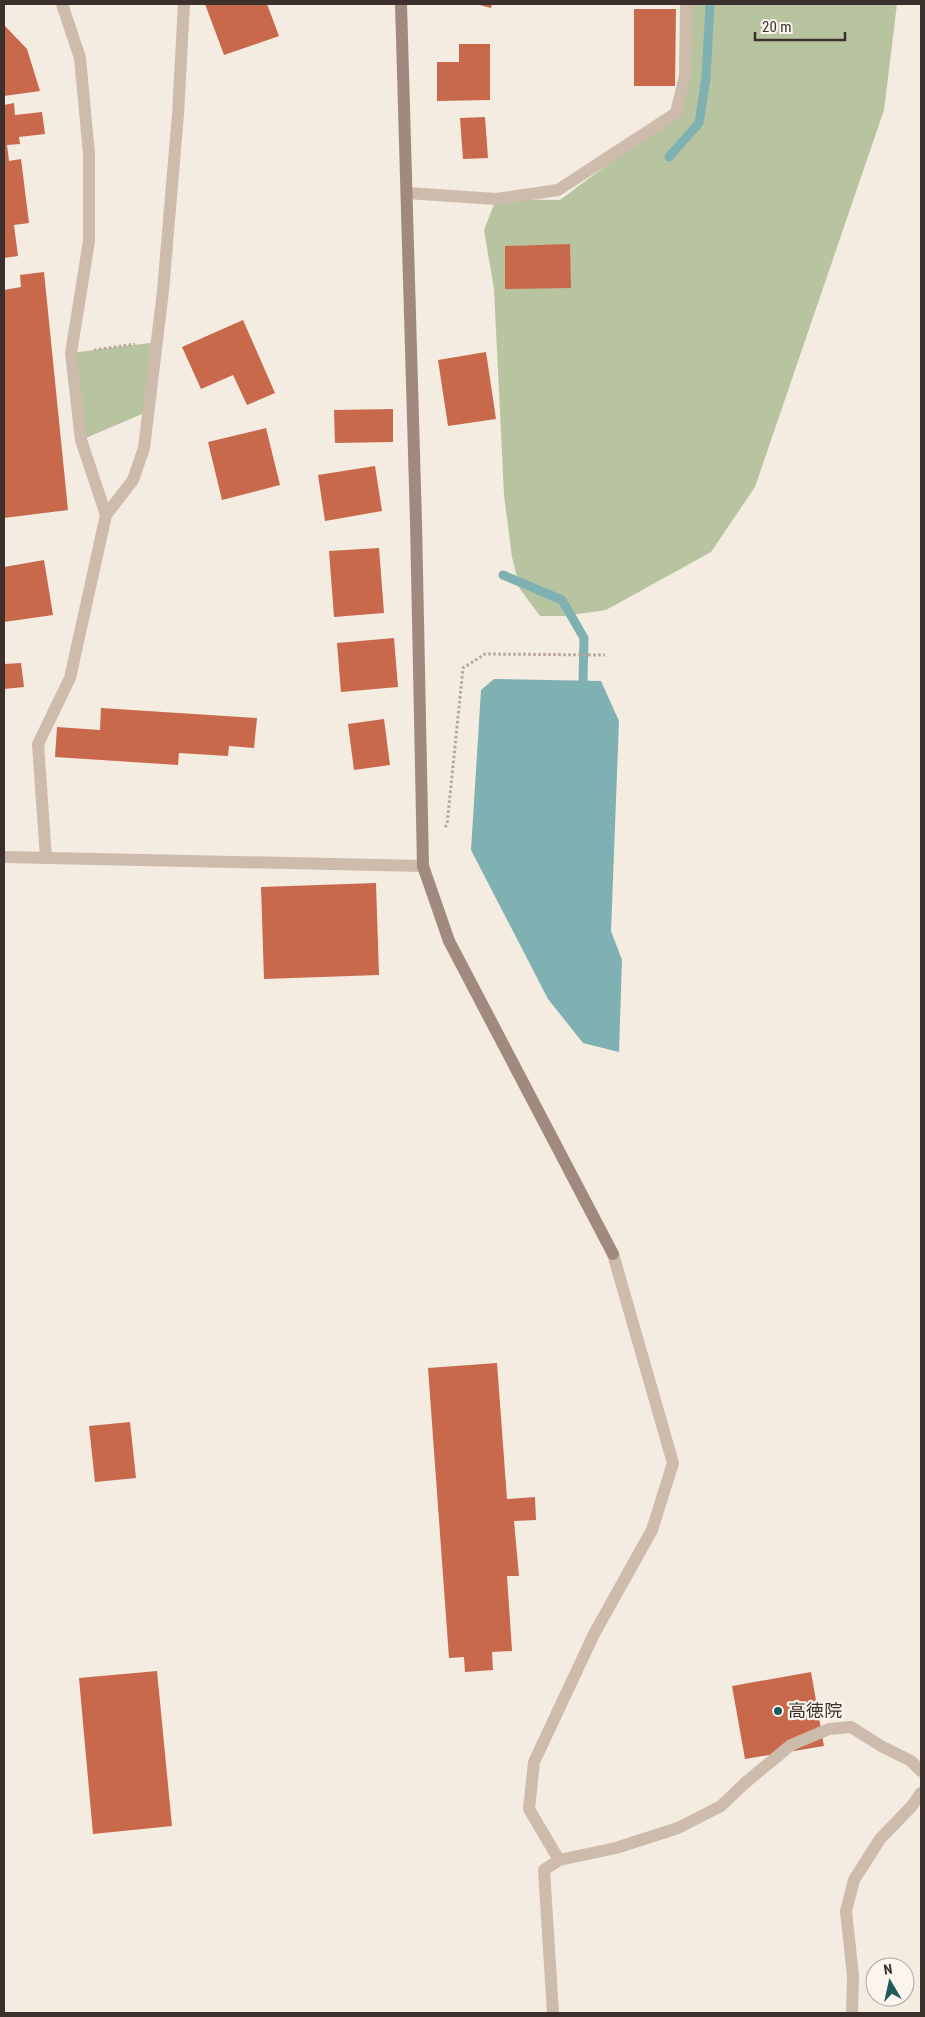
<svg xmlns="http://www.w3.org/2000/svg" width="925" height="2017" viewBox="0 0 925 2017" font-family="'Roboto Condensed','Noto Sans JP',sans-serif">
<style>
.green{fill:#b8c4a0}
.water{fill:#7fb0b2}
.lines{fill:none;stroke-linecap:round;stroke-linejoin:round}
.stream{stroke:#7fb0b2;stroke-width:9}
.building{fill:#c8694b}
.path{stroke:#b9a596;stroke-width:3;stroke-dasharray:2.5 2.5;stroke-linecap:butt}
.street{stroke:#cdbbac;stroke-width:12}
.secondary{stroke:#a18a7d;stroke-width:12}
.poi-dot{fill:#1f5a5e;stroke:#fbf5ee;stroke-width:2}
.labels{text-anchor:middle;stroke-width:4.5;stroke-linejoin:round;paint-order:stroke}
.poi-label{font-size:18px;fill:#3b302b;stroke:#fbf5ee;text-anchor:start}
</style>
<rect width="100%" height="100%" fill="#f4ebe1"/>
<path class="green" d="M 685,4 L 897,4 L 884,110 L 755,487 L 711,552 L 606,610 L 564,616 L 540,616 L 520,589 L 512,557 L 504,495 L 494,289 L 484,230 L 496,199 L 560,200 L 676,113 Z
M 157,342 L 149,411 L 81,440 L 71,353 Z"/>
<path class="water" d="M 494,679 L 601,681 L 619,721 L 611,931 L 622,960 L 619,1052 L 583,1043 L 548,999 L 471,850 L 481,690 Z"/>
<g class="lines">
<path class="stream" d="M 669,157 L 699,123 L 706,78 L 710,4
M 503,575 L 562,600 L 584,638 L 583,681"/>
</g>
<path class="building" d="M 205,4 L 267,4 L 279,36 L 224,55 Z
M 476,4 L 492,4 L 491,8 Z
M 634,9 L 676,9 L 675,86 L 634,86 Z
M 4,25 L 27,49 L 40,91 L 4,96 Z
M 459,44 L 490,44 L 490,100 L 437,101 L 437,62 L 459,62 Z
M 14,103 L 15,115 L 42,112 L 45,134 L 19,137 L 20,144 L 7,145 L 9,161 L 21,159 L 29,223 L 14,225 L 18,256 L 4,258 L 4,105 Z
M 485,117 L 488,158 L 463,159 L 460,118 Z
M 570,244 L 571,288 L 505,289 L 505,246 Z
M 44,272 L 68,510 L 4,518 L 4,290 L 21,287 L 20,275 Z
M 243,320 L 275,393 L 247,405 L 233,375 L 201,389 L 182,347 Z
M 486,352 L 496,419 L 448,426 L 438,360 Z
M 393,409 L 393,442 L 335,443 L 334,410 Z
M 266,428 L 280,485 L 222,500 L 208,442 Z
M 375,466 L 382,511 L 325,521 L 318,475 Z
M 379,548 L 384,613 L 334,617 L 329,551 Z
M 44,560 L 53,615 L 4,622 L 4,567 Z
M 394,638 L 398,687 L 341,692 L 337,643 Z
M 21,663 L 24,687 L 4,689 L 4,664 Z
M 101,708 L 257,718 L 254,748 L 229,746 L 228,756 L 179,753 L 178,765 L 55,757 L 57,727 L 100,730 Z
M 384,719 L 390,765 L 354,770 L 348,724 Z
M 376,883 L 379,975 L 264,979 L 261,887 Z
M 497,1363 L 507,1499 L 535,1497 L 536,1520 L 514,1521 L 519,1576 L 507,1576 L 512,1651 L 492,1652 L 493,1670 L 465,1672 L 464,1657 L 449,1658 L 428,1368 Z
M 130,1422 L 136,1478 L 95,1482 L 89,1426 Z
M 157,1671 L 172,1826 L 93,1834 L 79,1678 Z
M 811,1672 L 824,1746 L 745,1759 L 732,1686 Z"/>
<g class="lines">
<path class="path" d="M 94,350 L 135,344
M 445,827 L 447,825 L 463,668 L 485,654 L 605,655"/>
<path class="street" d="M 62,4 L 80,58 L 89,154 L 89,241 L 71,353 L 81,440 L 106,515
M 407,193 L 496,199 L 558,190 L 676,113 L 685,76 L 686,4
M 4,857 L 423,866
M 46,858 L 38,744 L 70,678 L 106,515 L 133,480 L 144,448 L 163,291 L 178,114 L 184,4
M 559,1860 L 529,1809 L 534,1762 L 594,1634 L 652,1530 L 673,1463 L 613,1254
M 553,2013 L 544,1870 L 559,1860 L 616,1848 L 678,1828 L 721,1806 L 745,1783 L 791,1745 L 829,1729 L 851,1727 L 881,1746 L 911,1761 L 921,1771
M 852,2013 L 853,1976 L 846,1911 L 854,1880 L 880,1839 L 911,1807 L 921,1793"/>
<path class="secondary" d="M 401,4 L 416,522 L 423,866 L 449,941 L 613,1254"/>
</g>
<circle class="poi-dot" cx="778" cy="1711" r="5"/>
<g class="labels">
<g class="poi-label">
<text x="788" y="1717">高徳院</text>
</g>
</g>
<rect width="925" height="2017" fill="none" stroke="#3b302b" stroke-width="10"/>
<g transform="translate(890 1982) rotate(351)"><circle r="24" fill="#fbf5ee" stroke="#aea6a0"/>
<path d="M0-4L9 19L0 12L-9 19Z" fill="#1f5a5e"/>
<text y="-8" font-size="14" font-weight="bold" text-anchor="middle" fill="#3b302b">N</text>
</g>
<path d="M755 32v8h90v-8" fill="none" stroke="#3b302b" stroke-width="2.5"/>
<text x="762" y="32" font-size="15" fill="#3b302b" stroke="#fbf5ee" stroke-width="4" paint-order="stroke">20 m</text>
</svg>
